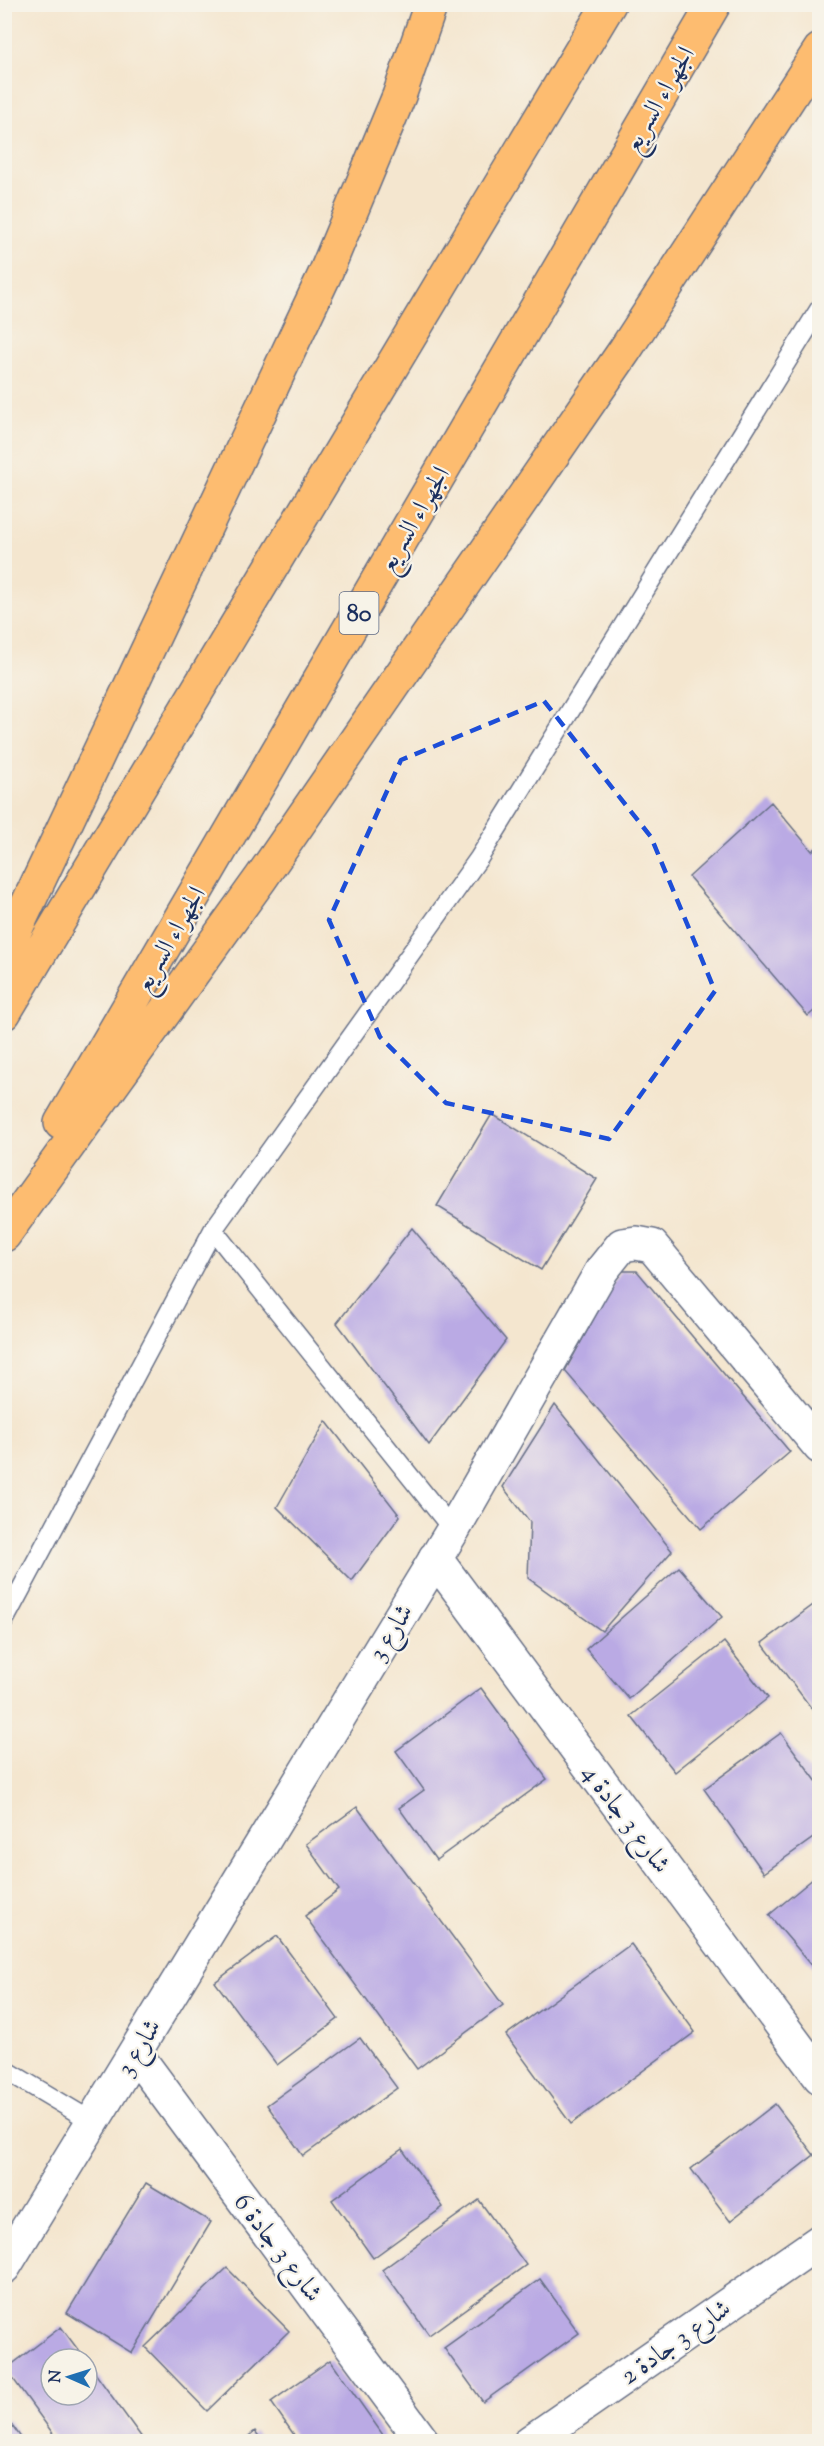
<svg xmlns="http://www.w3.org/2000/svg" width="824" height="2446" viewBox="0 0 824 2446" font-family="'Sorts Mill Goudy',Amiri,serif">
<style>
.building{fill:#baaae4}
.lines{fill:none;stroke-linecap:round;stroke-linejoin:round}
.service-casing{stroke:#676f86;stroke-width:21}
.minor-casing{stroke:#676f86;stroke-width:36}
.motorway-casing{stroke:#676f86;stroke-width:36}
.service{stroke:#fff;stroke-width:18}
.minor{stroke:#fff;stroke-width:33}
.motorway{stroke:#fdbc70;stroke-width:33}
.marked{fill:none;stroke:#1d4ed8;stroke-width:4.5;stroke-dasharray:12 8;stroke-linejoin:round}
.labels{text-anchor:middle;stroke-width:4.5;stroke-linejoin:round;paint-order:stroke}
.shield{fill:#f7f3e8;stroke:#5d6a87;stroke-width:1.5}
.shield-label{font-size:24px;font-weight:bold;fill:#1b2f5e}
.street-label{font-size:26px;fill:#1b2f5e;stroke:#f7f3e8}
</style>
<rect width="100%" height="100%" fill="#f7f3e8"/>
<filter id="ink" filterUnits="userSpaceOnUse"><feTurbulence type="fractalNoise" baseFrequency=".0167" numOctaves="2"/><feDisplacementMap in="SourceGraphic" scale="12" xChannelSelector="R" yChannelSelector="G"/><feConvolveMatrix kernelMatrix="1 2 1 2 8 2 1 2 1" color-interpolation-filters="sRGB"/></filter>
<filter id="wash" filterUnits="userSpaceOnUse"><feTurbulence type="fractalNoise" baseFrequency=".008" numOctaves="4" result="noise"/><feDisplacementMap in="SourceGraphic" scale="24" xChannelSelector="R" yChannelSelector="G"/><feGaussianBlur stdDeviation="1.35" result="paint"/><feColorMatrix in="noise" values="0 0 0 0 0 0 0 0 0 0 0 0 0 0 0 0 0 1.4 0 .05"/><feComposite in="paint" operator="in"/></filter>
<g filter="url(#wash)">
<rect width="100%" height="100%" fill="#f4e6cf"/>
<g id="blocks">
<path class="building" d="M 771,802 L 812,851 L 820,845 L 820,1006 L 808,1016 L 689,877 Z
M 492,1114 L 597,1179 L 541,1270 L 437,1206 Z
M 412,1228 L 506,1340 L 429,1445 L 337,1323 Z
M 620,1271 L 637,1271 L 790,1452 L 701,1529 L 565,1371 Z
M 555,1405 L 672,1551 L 602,1631 L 528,1578 L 530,1522 L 503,1487 Z
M 326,1421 L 400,1516 L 352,1581 L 277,1507 Z
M 679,1567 L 722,1617 L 629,1699 L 586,1649 Z
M 820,1600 L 820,1709 L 815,1713 L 762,1643 Z
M 724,1642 L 768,1698 L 675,1772 L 631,1716 Z
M 481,1688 L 547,1779 L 436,1860 L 399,1808 L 424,1790 L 396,1751 Z
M 781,1733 L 820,1786 L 820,1833 L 764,1873 L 704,1789 Z
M 357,1807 L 503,2005 L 417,2069 L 305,1916 L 339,1890 L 306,1844 Z
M 820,1873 L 820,1975 L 769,1915 Z
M 277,1936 L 338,2019 L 277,2065 L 215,1982 Z
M 631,1944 L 695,2032 L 571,2124 L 506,2035 Z
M 360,2038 L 397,2088 L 303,2156 L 267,2105 Z
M 775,2104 L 814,2155 L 730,2221 L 691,2169 Z
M 402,2149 L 443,2207 L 373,2258 L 332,2200 Z
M 146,2183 L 211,2222 L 132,2353 L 67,2313 Z
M 479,2200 L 526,2265 L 429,2335 L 382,2270 Z
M 227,2268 L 289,2331 L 207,2411 L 145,2347 Z
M 540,2279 L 579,2333 L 483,2402 L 444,2348 Z
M 61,2327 L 85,2359 L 51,2359 L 51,2395 L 87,2395 L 87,2362 L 145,2442 L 59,2442 L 6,2369 Z
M 330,2360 L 388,2442 L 299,2442 L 271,2402 Z
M 8,2419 L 24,2442 L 4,2442 L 4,2421 Z
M 255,2431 L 263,2442 L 241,2442 Z"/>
</g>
</g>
<g filter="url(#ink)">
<use href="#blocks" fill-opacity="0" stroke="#676f86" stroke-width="1.5"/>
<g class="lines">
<defs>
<path id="service" d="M 213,1230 L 453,1530
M 4,1621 L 213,1230 L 479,858 L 820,308
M 4,2069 L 93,2122"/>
<path id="minor" d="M 435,1558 L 820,2077
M 135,2053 L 423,2442
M 4,2267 L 453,1530 L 602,1270 L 622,1245 L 636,1243 L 652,1246 L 820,1447
M 530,2442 L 820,2241"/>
<path id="motorway" d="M 4,954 L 325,274 L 399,96 L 431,4
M 4,1013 L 609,4
M 61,1123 L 714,4
M 4,1235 L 261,878 L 625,350 L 820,50"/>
</defs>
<use href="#service" class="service-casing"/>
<use href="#minor" class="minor-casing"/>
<use href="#motorway" class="motorway-casing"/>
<use href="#service" class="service"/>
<use href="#minor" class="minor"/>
<use href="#motorway" class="motorway"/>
</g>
</g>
<path class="marked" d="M 544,701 L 651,837 L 715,991 L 609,1139 L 446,1103 L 380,1037 L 329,920 L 401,760 Z"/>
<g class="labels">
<rect class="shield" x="339.5" y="592" width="39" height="42" rx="4.5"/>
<g class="shield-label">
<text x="359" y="621">80</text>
</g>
<g class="street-label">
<text transform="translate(658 99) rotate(-60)" y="9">الجهراء السريع</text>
<text transform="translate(413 519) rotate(-60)" y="9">الجهراء السريع</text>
<text transform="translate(169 939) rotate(-60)" y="9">الجهراء السريع</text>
<text transform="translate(390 1632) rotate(-59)" y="9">شارع 3</text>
<text transform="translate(627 1818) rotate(53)" y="9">شارع 3 جادة 4</text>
<text transform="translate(138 2047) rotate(-59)" y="9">شارع 3</text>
<text transform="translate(279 2247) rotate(53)" y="9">شارع 3 جادة 6</text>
<text transform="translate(675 2341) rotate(-35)" y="9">شارع 3 جادة 2</text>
</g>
</g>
<rect width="824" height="2446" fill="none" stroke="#f7f3e8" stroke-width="24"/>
<g transform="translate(69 2377) rotate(273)"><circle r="28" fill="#f7f3e8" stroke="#9fa5b1" stroke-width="1.5"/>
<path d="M0-4.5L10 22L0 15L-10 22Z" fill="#1f6fb2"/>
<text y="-9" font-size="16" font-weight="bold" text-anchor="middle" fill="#1b2f5e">N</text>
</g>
</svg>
